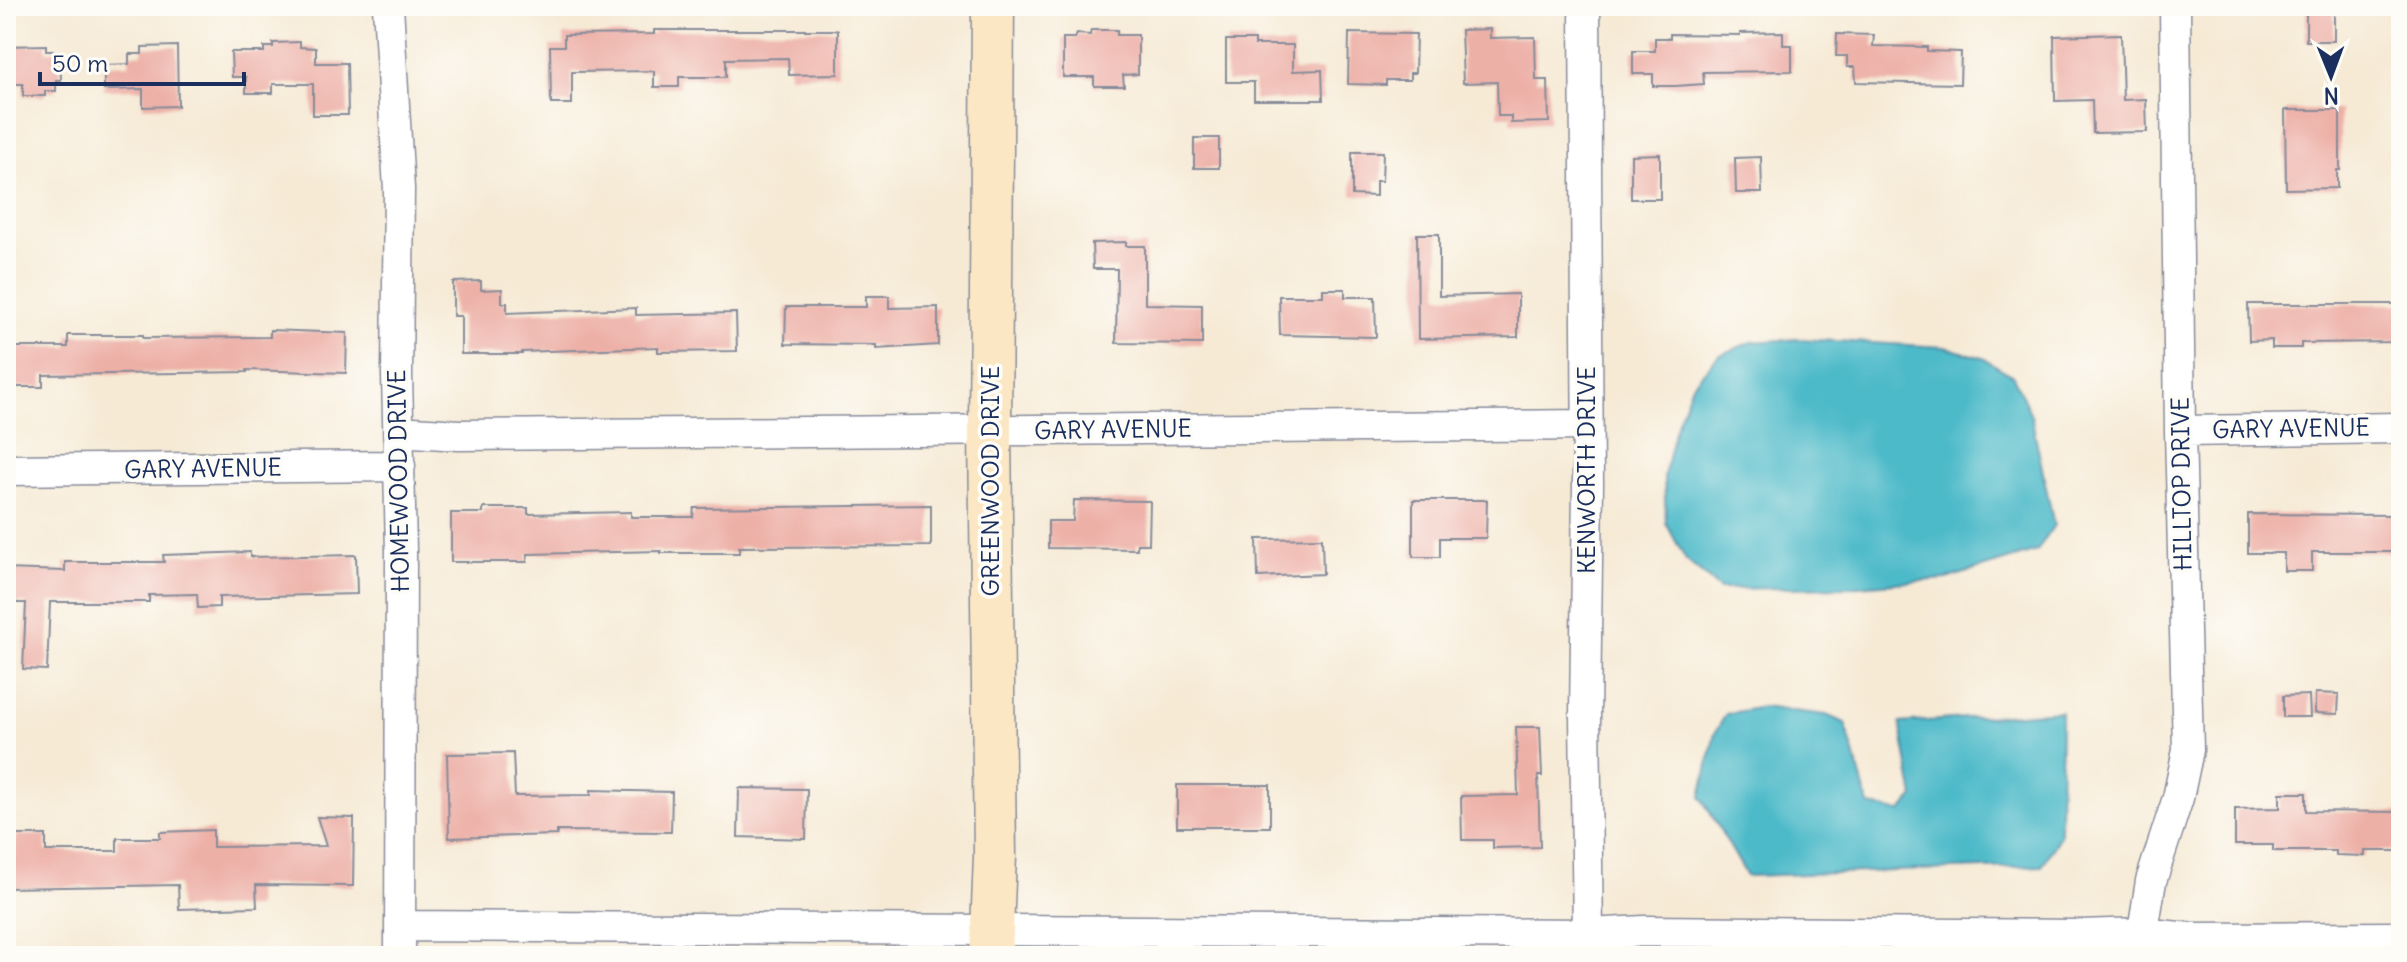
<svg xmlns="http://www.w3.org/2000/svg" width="2407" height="962" viewBox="0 0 2407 962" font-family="Delius,sans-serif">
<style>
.water{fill:#4dbac9;stroke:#347494;stroke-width:2}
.building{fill:#edb0a7}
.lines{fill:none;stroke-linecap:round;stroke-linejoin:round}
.street-casing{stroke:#888c9a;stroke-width:33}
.secondary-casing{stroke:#888c9a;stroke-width:45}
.street{stroke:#fff;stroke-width:30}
.secondary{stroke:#fbe7c3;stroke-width:42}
.labels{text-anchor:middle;stroke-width:7;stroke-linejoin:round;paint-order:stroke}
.street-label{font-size:24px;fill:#1b2f5e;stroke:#fdfcf7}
</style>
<rect width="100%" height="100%" fill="#fdfcf7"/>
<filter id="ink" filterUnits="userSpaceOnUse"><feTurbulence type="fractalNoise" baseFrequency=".0125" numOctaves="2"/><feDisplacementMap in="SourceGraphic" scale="16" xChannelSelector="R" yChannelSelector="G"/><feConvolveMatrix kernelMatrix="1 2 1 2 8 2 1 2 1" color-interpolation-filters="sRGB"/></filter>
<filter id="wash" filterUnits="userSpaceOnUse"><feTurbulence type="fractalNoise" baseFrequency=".006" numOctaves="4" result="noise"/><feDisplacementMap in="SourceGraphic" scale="32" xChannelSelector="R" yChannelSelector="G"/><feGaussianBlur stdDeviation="1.8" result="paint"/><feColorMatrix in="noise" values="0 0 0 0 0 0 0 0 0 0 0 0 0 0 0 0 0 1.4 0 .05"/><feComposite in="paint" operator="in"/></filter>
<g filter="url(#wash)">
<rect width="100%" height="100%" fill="#f6ead5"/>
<path class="water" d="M 1799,339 L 1945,347 L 1983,358 L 2013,376 L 2031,415 L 2054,525 L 2037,551 L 1946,579 L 1844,587 L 1720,589 L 1686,560 L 1666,523 L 1664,476 L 1674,431 L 1692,385 L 1718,356 L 1751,342 Z
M 1762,707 L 1826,715 L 1845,723 L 1869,805 L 1901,812 L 1914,797 L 1900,723 L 2061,711 L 2060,835 L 2042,866 L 1747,876 L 1701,797 L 1715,733 L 1726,714 Z"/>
<g id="blocks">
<path class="building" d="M 2306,6 L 2334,6 L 2334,41 L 2306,41 Z
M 1490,29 L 1490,38 L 1535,37 L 1536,80 L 1548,80 L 1549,122 L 1511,123 L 1511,116 L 1498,116 L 1497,82 L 1463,83 L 1461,30 Z
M 654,30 L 838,30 L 838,74 L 789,75 L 788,58 L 726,59 L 726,77 L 679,77 L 679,87 L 654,87 L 654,71 L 572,72 L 572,104 L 551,104 L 550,46 L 564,46 L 564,35 L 654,34 Z
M 1091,30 L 1117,30 L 1117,35 L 1138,35 L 1138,74 L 1123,75 L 1124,86 L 1094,86 L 1094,77 L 1063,77 L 1063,38 L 1075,38 L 1077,34 L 1090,35 Z
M 1783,32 L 1783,45 L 1792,45 L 1792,71 L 1703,72 L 1704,84 L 1675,86 L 1653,86 L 1653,74 L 1633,74 L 1633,51 L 1655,51 L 1655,38 L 1670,38 L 1670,34 L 1740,35 L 1740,33 Z
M 1349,33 L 1416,34 L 1415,73 L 1410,73 L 1410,80 L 1386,80 L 1386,85 L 1348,84 Z
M 1837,34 L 1874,35 L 1873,46 L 1927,47 L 1927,51 L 1961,52 L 1960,84 L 1856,82 L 1855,67 L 1847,67 L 1847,56 L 1836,56 Z
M 2121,34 L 2123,100 L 2146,99 L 2147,132 L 2093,133 L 2092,100 L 2055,101 L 2054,36 Z
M 1226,40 L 1255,40 L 1255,45 L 1293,45 L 1293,71 L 1322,70 L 1323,100 L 1254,100 L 1254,82 L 1226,82 Z
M 300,42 L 300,47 L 316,48 L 316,63 L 347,63 L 348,115 L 313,115 L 313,84 L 273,84 L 273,93 L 246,93 L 246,77 L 232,77 L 231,52 L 264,52 L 264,47 L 273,47 L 273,43 Z
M 46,45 L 46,51 L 60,51 L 61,80 L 56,80 L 56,91 L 45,91 L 45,96 L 23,96 L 23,84 L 6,84 L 6,46 Z
M 177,46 L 178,106 L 143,107 L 143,89 L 104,90 L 104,65 L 129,64 L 129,54 L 142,54 L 142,47 Z
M 2285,110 L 2340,110 L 2340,170 L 2337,170 L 2337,188 L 2286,189 Z
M 1194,138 L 1219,138 L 1219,168 L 1194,168 Z
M 1352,152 L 1383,152 L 1382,181 L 1376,181 L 1376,196 L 1352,195 Z
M 1660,154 L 1660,199 L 1631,199 L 1631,155 Z
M 1761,157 L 1762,193 L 1736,193 L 1735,158 Z
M 1417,234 L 1439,234 L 1439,296 L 1518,294 L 1518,337 L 1418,339 Z
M 1126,242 L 1126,246 L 1145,246 L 1145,304 L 1202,305 L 1202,344 L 1116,343 L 1117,269 L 1093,269 L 1092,243 Z
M 481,281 L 481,290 L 502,289 L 502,303 L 507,303 L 507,313 L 636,308 L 636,315 L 736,313 L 737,351 L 658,352 L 658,347 L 522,352 L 522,354 L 461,354 L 461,316 L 453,316 L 453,282 Z
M 1323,289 L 1345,289 L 1345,297 L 1375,297 L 1376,337 L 1280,335 L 1279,296 L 1323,296 Z
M 866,296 L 889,296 L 889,308 L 938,307 L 938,345 L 876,349 L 876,345 L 785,344 L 786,307 L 866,307 Z
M 2248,304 L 2401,304 L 2401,342 L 2301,343 L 2301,348 L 2272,348 L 2272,340 L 2249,341 Z
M 270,330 L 347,333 L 346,373 L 247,370 L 247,372 L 43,375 L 43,387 L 6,387 L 6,347 L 68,347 L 68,335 L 143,335 L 143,338 L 270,337 Z
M 1074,500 L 1150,501 L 1149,544 L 1137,544 L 1137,549 L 1048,548 L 1048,521 L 1073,521 Z
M 1413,500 L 1487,500 L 1486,538 L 1440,538 L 1440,557 L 1413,557 Z
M 931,505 L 931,546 L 739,547 L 739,553 L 661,553 L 661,551 L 528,554 L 527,562 L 451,562 L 451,513 L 483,513 L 483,508 L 528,508 L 528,514 L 631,512 L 631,517 L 693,517 L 694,508 Z
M 2248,514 L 2401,515 L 2401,552 L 2312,552 L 2312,571 L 2284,571 L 2284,553 L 2248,553 Z
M 1322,538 L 1323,574 L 1258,577 L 1257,539 Z
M 250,552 L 250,557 L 356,555 L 357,594 L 219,597 L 219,607 L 198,608 L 197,594 L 149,595 L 149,602 L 50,602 L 47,670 L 23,669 L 26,603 L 6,603 L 6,569 L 65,571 L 65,562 L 164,562 L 163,555 Z
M 2315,693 L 2339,694 L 2338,714 L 2315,713 Z
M 2309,695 L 2310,717 L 2283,717 L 2283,696 Z
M 1516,727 L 1540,727 L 1542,776 L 1538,776 L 1540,847 L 1493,848 L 1493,840 L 1462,840 L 1461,796 L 1518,795 Z
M 513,753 L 515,796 L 591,795 L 591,790 L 672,792 L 671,832 L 557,831 L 557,835 L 449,838 L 447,754 Z
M 1177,785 L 1270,785 L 1270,827 L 1177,827 Z
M 739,788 L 807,789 L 806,839 L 738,837 Z
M 2280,793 L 2306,793 L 2306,811 L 2401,812 L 2401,851 L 2365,851 L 2365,856 L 2336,855 L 2336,851 L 2273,851 L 2273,845 L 2235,845 L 2235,809 L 2280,808 Z
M 317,817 L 354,818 L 353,886 L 256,885 L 257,907 L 179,909 L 178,885 L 6,888 L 6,855 L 15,855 L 16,835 L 46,835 L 46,851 L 117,851 L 117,838 L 160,838 L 160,832 L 213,830 L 213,847 L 326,846 Z"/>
</g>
</g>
<g filter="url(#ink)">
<use href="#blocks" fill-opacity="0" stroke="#888c9a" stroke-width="2"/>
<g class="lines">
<defs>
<path id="street" d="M 388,6 L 399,189 L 397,375 L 401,551 L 400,956
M 1585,6 L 1588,484 L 1585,716 L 1588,934
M 399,431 L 459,435 L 1587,425
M 2180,431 L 2401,428
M 6,470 L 400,466
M 400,926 L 1588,934 L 1644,931 L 2080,935 L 2141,933 L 2189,938 L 2401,937
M 2139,956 L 2151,881 L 2178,798 L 2188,750 L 2180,431 L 2175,6"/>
<path id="secondary" d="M 991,956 L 995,856 L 990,431 L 993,6"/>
</defs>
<use href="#street" class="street-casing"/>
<use href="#secondary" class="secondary-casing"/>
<use href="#street" class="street"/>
<use href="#secondary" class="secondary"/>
</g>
</g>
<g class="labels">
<g class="street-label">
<text transform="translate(2291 429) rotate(-1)" y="8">GARY AVENUE</text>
<text transform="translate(1113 430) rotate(-1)" y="8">GARY AVENUE</text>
<text transform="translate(203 469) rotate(-1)" y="8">GARY AVENUE</text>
<text transform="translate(1587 470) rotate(-90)" y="8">KENWORTH DRIVE</text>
<text transform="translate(399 481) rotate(-91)" y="8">HOMEWOOD DRIVE</text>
<text transform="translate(991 481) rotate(-90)" y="8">GREENWOOD DRIVE</text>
<text transform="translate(2182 484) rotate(-91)" y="8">HILLTOP DRIVE</text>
</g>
</g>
<rect width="2407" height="962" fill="none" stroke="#fdfcf7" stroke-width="32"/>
<g transform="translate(2331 76) rotate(179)" stroke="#fdfcf7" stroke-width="6" paint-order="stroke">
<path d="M0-6L14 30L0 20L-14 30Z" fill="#1b2f5e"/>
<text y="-12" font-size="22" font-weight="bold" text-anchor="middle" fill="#1b2f5e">N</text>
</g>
<path d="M40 72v12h204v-12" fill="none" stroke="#1b2f5e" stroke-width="4"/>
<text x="52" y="72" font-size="24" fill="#1b2f5e" stroke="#fdfcf7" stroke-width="6" paint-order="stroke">50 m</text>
</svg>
